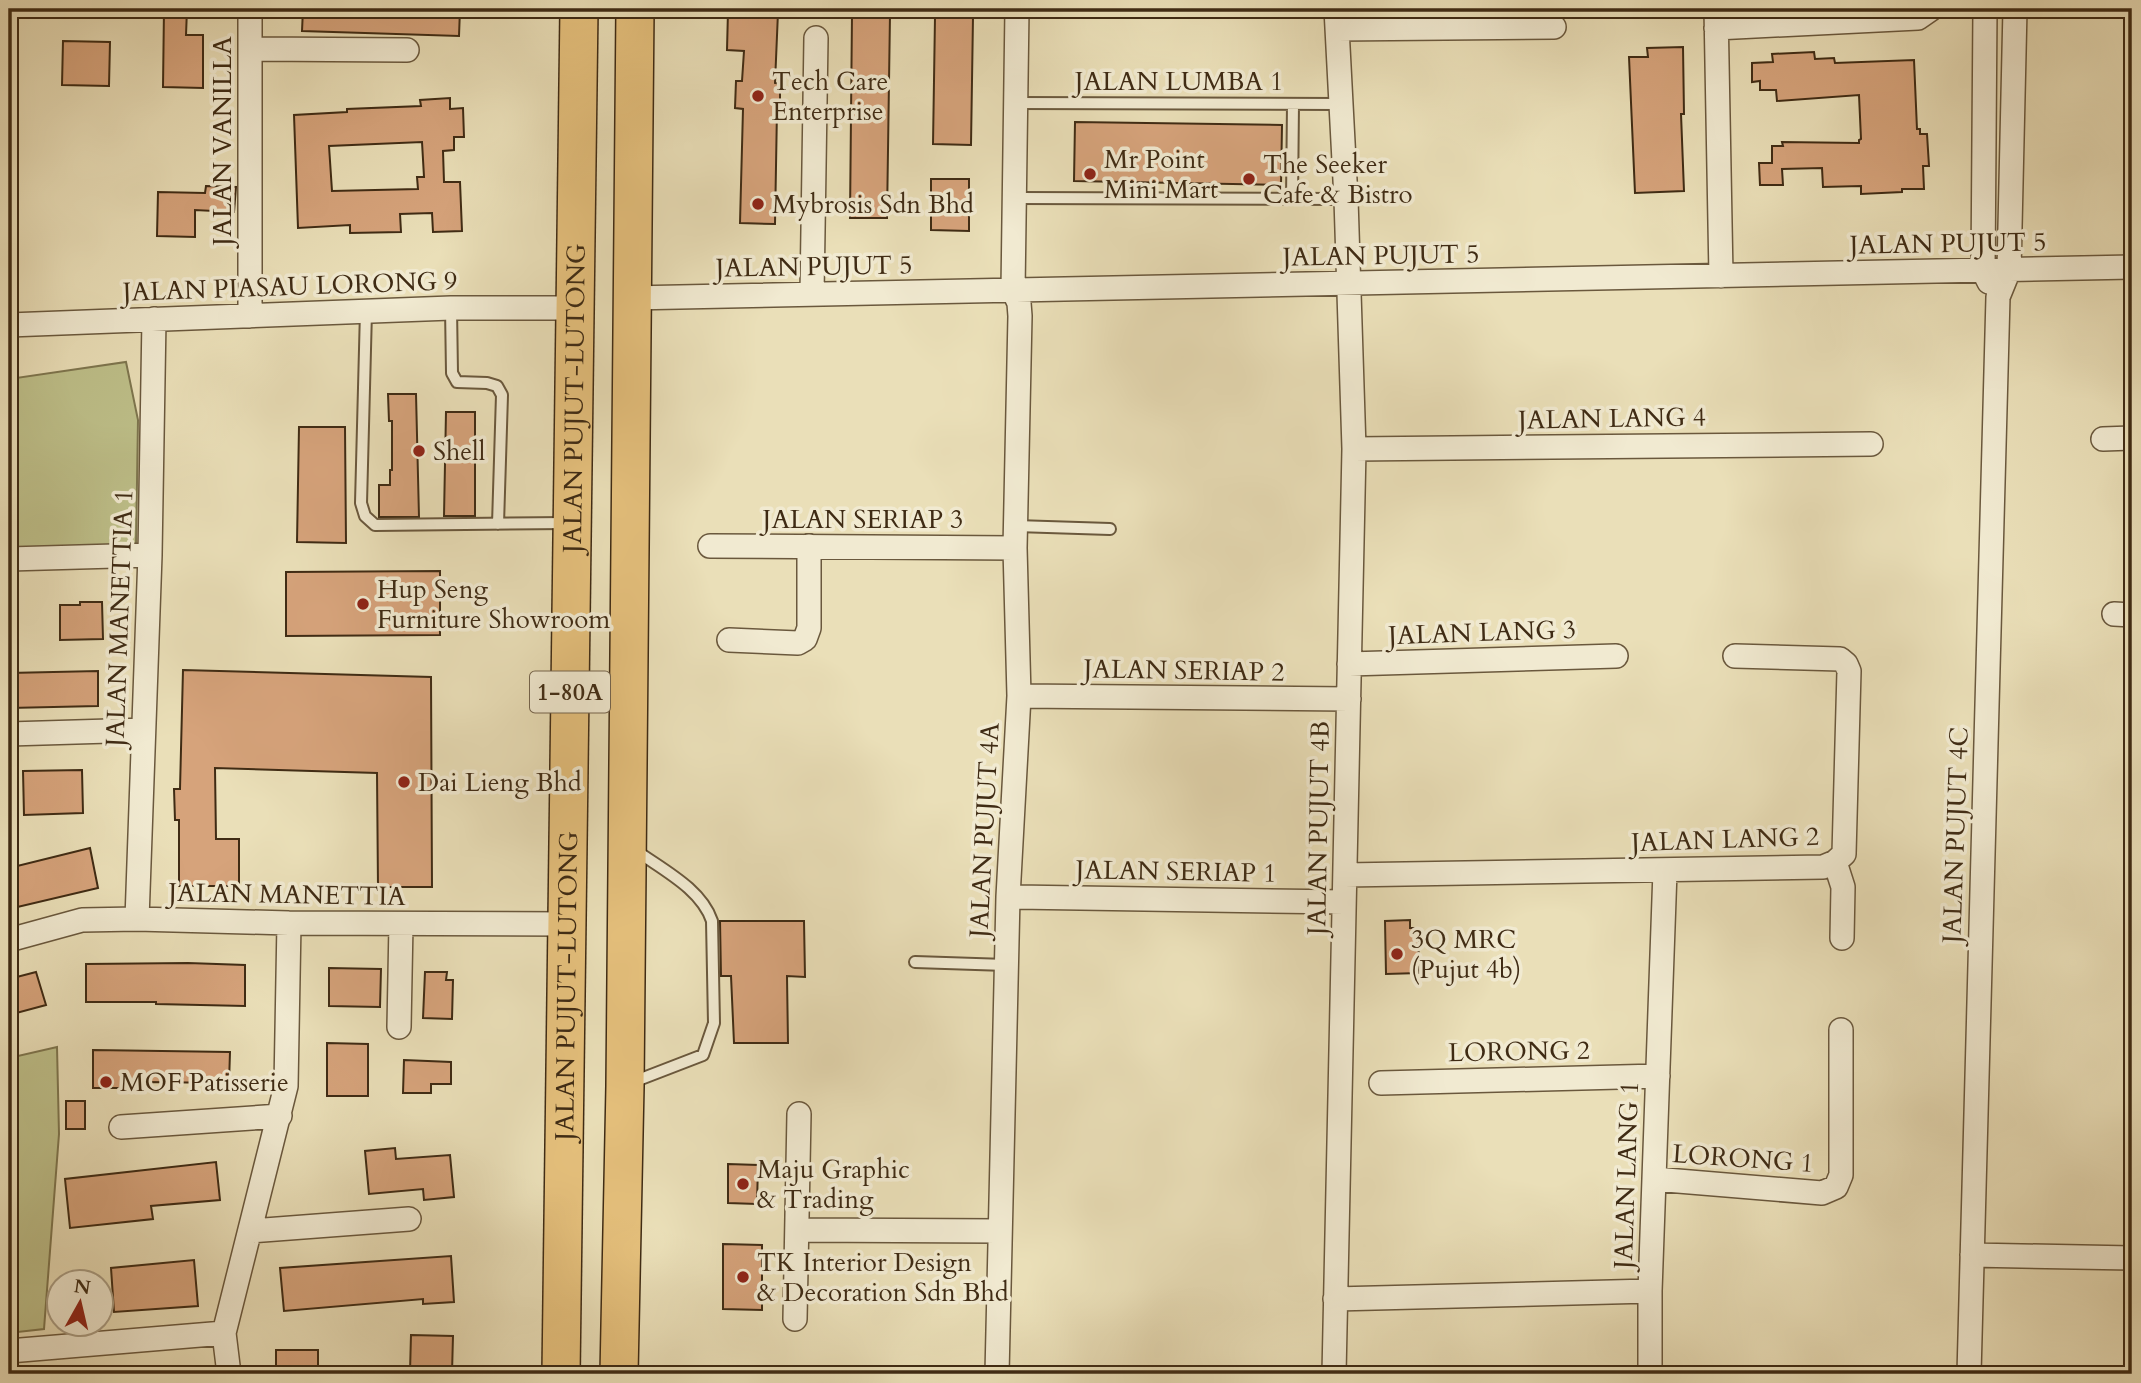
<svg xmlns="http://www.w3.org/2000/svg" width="2141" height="1383" viewBox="0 0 2141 1383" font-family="Cardo,serif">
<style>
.green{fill:#bec08a;stroke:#7e764f;stroke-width:2}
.building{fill:#d6a37b;stroke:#3f2b14;stroke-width:2;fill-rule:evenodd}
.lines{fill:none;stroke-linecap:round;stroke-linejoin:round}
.service-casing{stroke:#6a583d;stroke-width:14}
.minor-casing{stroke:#6a583d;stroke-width:26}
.trunk-casing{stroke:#3f2b14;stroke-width:40}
.service{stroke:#f1ead1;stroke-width:10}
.minor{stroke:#f1ead1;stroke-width:23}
.trunk{stroke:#e5c07c;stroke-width:37}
.poi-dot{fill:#8f2418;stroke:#f1ead1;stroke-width:2.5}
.labels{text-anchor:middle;stroke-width:7;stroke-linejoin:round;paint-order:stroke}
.shield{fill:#f1ead1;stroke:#74644d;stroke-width:2}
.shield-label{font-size:24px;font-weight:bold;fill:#3f2b14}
.poi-label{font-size:26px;fill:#3f2b14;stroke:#f1ead1;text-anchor:start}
.street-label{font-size:26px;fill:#3f2b14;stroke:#f1ead1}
</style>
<rect width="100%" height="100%" fill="#eadfb8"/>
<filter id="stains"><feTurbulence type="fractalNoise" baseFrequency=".00286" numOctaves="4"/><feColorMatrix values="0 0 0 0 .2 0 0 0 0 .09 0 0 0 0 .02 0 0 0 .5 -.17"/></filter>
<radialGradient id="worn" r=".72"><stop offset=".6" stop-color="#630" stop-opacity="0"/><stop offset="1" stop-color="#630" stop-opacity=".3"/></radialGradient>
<path class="green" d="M 126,362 L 138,420 L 136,546 L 9,551 L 9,379 Z
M 57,1047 L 59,1134 L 44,1329 L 9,1333 L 9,1058 Z"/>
<path class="building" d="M 164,9 L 187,9 L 186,35 L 203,35 L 203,88 L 163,87 Z
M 303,9 L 460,9 L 459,36 L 302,31 Z
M 728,11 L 778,12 L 775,83 L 780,84 L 780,110 L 777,109 L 775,224 L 740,223 L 743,109 L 735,108 L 736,81 L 742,81 L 744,51 L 727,50 Z
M 852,14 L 890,14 L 887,218 L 850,218 Z
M 935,17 L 973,17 L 971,145 L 933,144 Z
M 63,41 L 110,42 L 109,86 L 62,85 Z
M 1683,47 L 1684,114 L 1681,114 L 1684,191 L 1635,193 L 1629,57 L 1648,57 L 1647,48 Z
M 1814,52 L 1815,59 L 1834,58 L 1835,63 L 1914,60 L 1917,129 L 1920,129 L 1920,134 L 1927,134 L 1929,166 L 1923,166 L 1924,189 L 1902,189 L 1902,192 L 1861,194 L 1861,186 L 1823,187 L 1822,168 L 1782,169 L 1783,185 L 1760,185 L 1759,163 L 1772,163 L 1772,146 L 1783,146 L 1782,142 L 1859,143 L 1859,140 L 1861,139 L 1859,95 L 1777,101 L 1776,90 L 1760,90 L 1760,81 L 1752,82 L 1752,63 L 1773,62 L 1772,54 Z
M 450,98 L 450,109 L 463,108 L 464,137 L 454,137 L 454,150 L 443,151 L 444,182 L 460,182 L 462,231 L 433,232 L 432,213 L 400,214 L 401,232 L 350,233 L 350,225 L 298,228 L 294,115 L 347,112 L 347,109 L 421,106 L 420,100 ZM 422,142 L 424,177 L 417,177 L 418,189 L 332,191 L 329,146 Z
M 1075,122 L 1282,125 L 1281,185 L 1074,181 Z
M 931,179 L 969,179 L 969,231 L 931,230 Z
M 206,186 L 236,187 L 234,212 L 195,210 L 195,237 L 157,236 L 158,192 L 205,193 Z
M 388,394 L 416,394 L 419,517 L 379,517 L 379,485 L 390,485 L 390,470 L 392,470 L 392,421 L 389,421 Z
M 446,412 L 475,412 L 475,516 L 444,516 Z
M 299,427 L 345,427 L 346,543 L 297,542 Z
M 440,571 L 440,635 L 286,636 L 286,572 Z
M 80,602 L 102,602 L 103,639 L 60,640 L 60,605 L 80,605 Z
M 183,670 L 431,677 L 432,887 L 378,887 L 377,773 L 215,768 L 216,839 L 239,839 L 239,886 L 179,886 L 179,820 L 175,820 L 174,789 L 180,789 Z
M 98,671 L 98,706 L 9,708 L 9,673 Z
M 82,770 L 83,813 L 24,815 L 23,771 Z
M 90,848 L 98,888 L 9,909 L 9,868 Z
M 1410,920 L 1410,928 L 1418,928 L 1419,973 L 1386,974 L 1385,921 Z
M 720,921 L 804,921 L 805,977 L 787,976 L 788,1043 L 734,1043 L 731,976 L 721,976 Z
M 188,963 L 245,965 L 245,1006 L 156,1004 L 156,1002 L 86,1002 L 86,964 Z
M 329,968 L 381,969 L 380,1007 L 329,1006 Z
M 36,972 L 46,1005 L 9,1015 L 9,979 Z
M 425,972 L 447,972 L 446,980 L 453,980 L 452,1019 L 423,1018 Z
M 327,1043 L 368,1044 L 368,1096 L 327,1096 Z
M 93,1050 L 230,1052 L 229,1083 L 146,1082 L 146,1088 L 93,1088 Z
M 404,1060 L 451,1062 L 451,1084 L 431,1084 L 431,1093 L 403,1093 Z
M 66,1101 L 85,1101 L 85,1129 L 66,1129 Z
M 395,1148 L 396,1159 L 450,1155 L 454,1197 L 424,1200 L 423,1189 L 369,1194 L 365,1151 Z
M 216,1162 L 220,1200 L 151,1206 L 153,1219 L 70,1228 L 65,1179 Z
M 728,1164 L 758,1165 L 757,1204 L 728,1203 Z
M 723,1244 L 762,1245 L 762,1310 L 723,1309 Z
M 451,1256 L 454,1302 L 423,1304 L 423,1299 L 284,1311 L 280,1268 Z
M 194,1260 L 198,1306 L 114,1312 L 111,1268 Z
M 411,1335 L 453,1336 L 452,1373 L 410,1372 Z
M 276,1350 L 318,1350 L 318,1374 L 276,1374 Z"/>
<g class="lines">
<defs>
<path id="service" d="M 1016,103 L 1341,104
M 1014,198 L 1346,199
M 1292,199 L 1293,104
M 451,308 L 452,373 L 457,382 L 487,383 L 497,386 L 502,395 L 498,524
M 366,311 L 361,503 L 365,516 L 375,525 L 568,523
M 1016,526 L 1110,529
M 915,962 L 1006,965
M 633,1082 L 703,1055 L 714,1023 L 712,921 C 701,888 661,869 634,849"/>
<path id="minor" d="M 250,9 L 250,316
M 1716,9 L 1721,276
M 1985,9 L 1983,270 L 1989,282
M 1716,28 L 1918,18 L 1931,9
M 1337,29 L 1554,27
M 250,49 L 407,50
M 812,294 L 816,38
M 631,298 L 2132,267
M 9,325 L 451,308 L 574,308
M 2103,439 L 2132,438
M 1354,449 L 1871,444
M 710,546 L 1015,548
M 9,559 L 150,555
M 2114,614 L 2132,615
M 729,640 L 798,643 L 805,639 L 809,628 L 809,546
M 1349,664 L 1616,656
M 1019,696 L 1349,699
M 9,734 L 143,730
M 1835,862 L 1843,887 L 1842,938
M 1345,875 L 1823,867 L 1835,862 L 1844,854 L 1849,671 L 1846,664 L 1840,659 L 1735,656
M 1008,897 L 1344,902
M 137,919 L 150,555 L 154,319
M 9,940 L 82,920 L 137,919 L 289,923 L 568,924
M 399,1027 L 401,924
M 1381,1083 L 1658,1076
M 121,1127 L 280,1116
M 1654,1179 L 1822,1193 L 1836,1187 L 1841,1175 L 1841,1030
M 797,1230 L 999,1231
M 250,1231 L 409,1219
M 1972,1255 L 2132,1258
M 1335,1299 L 1650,1291 L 1665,871
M 795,1319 L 799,1114
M 9,1351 L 224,1333
M 229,1374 L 224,1333 L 286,1086 L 289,923
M 997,1374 L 1008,897 L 1019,696 L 1015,548 L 1020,316 L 1019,303 L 1013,290 L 1017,9
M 1334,1374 L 1354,449 L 1346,199 L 1336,9
M 1650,1374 L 1650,1291
M 1969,1374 L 1998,297 L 2009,270 L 2015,9"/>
<g id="trunk">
<path id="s1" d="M 561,1374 L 579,9"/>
<path d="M 619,1374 L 625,1086 L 635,9"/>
</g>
</defs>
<use href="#service" class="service-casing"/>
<use href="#minor" class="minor-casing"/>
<use href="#trunk" class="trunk-casing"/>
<use href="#service" class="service"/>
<use href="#minor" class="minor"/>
<use href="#trunk" class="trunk"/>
</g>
<g class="poi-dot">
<circle cx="758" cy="96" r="7"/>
<circle cx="1090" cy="174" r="7"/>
<circle cx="1249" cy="179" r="7"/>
<circle cx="758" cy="204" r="7"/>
<circle cx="419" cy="451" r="7"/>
<circle cx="363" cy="604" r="7"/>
<circle cx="404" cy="782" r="7"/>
<circle cx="1397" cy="954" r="7"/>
<circle cx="106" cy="1082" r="7"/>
<circle cx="743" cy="1184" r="7"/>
<circle cx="743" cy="1277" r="7"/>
</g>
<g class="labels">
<rect class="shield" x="530" y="671.5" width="80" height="41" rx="5"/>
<g class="shield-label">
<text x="570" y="700">1-80A</text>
</g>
<g class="poi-label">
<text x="772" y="90">Tech Care<tspan x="772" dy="30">Enterprise</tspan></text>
<text x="1104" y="168">Mr Point<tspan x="1104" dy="30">Mini Mart</tspan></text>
<text x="1263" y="173">The Seeker<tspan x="1263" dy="30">Cafe &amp; Bistro</tspan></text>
<text x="772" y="213">Mybrosis Sdn Bhd</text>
<text x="433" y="460">Shell</text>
<text x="377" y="598">Hup Seng<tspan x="377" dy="30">Furniture Showroom</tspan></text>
<text x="418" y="791">Dai Lieng Bhd</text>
<text x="1411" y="948">3Q MRC<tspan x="1411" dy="30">(Pujut 4b)</tspan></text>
<text x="120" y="1091">MOF Patisserie</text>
<text x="757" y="1178">Maju Graphic<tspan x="757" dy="30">&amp; Trading</tspan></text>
<text x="757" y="1271">TK Interior Design<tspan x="757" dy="30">&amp; Decoration Sdn Bhd</tspan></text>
</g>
<g class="street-label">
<text x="1179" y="90">JALAN LUMBA 1</text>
<text transform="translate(222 141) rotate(-90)" y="9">JALAN VANILLA</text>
<text transform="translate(1948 243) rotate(-1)" y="9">JALAN PUJUT 5</text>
<text transform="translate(1381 255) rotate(-1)" y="9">JALAN PUJUT 5</text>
<text transform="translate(814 266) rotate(-1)" y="9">JALAN PUJUT 5</text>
<text transform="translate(290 286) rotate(-2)" y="9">JALAN PIASAU LORONG 9</text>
<text dy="9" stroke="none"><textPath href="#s1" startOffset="976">JALAN PUJUT-LUTONG</textPath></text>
<text transform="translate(1612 418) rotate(-1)" y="9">JALAN LANG 4</text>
<text x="863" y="528">JALAN SERIAP 3</text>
<text transform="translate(119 618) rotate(-88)" y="9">JALAN MANETTIA 1</text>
<text transform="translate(1482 632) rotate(-2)" y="9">JALAN LANG 3</text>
<text transform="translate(1184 670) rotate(1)" y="9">JALAN SERIAP 2</text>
<text transform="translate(1318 828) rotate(-89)" y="9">JALAN PUJUT 4B</text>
<text transform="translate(984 830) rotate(-87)" y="9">JALAN PUJUT 4A</text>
<text transform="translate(1955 835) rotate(-88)" y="9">JALAN PUJUT 4C</text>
<text transform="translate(1725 839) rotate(-2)" y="9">JALAN LANG 2</text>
<text transform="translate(1176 871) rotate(1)" y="9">JALAN SERIAP 1</text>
<text transform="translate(287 894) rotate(1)" y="9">JALAN MANETTIA</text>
<text dy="9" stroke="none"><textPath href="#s1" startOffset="388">JALAN PUJUT-LUTONG</textPath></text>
<text transform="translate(1519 1051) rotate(-1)" y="9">LORONG 2</text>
<text transform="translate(1743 1158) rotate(4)" y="9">LORONG 1</text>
<text transform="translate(1626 1175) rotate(-88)" y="9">JALAN LANG 1</text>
</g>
</g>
<rect width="2141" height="1383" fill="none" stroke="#eadfb8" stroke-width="35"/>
<rect x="10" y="10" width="2120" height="1362" fill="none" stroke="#3f2b14" stroke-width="3.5"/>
<rect x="18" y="18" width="2106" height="1348" fill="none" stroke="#3f2b14" stroke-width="2"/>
<g transform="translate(80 1303) rotate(8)"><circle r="33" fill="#f1ead1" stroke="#aa9e85" stroke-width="2"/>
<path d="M0-5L12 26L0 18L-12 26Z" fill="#8f2418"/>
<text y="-10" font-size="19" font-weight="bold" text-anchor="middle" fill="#3f2b14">N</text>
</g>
<rect width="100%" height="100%" filter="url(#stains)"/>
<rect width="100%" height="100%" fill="url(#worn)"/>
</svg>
